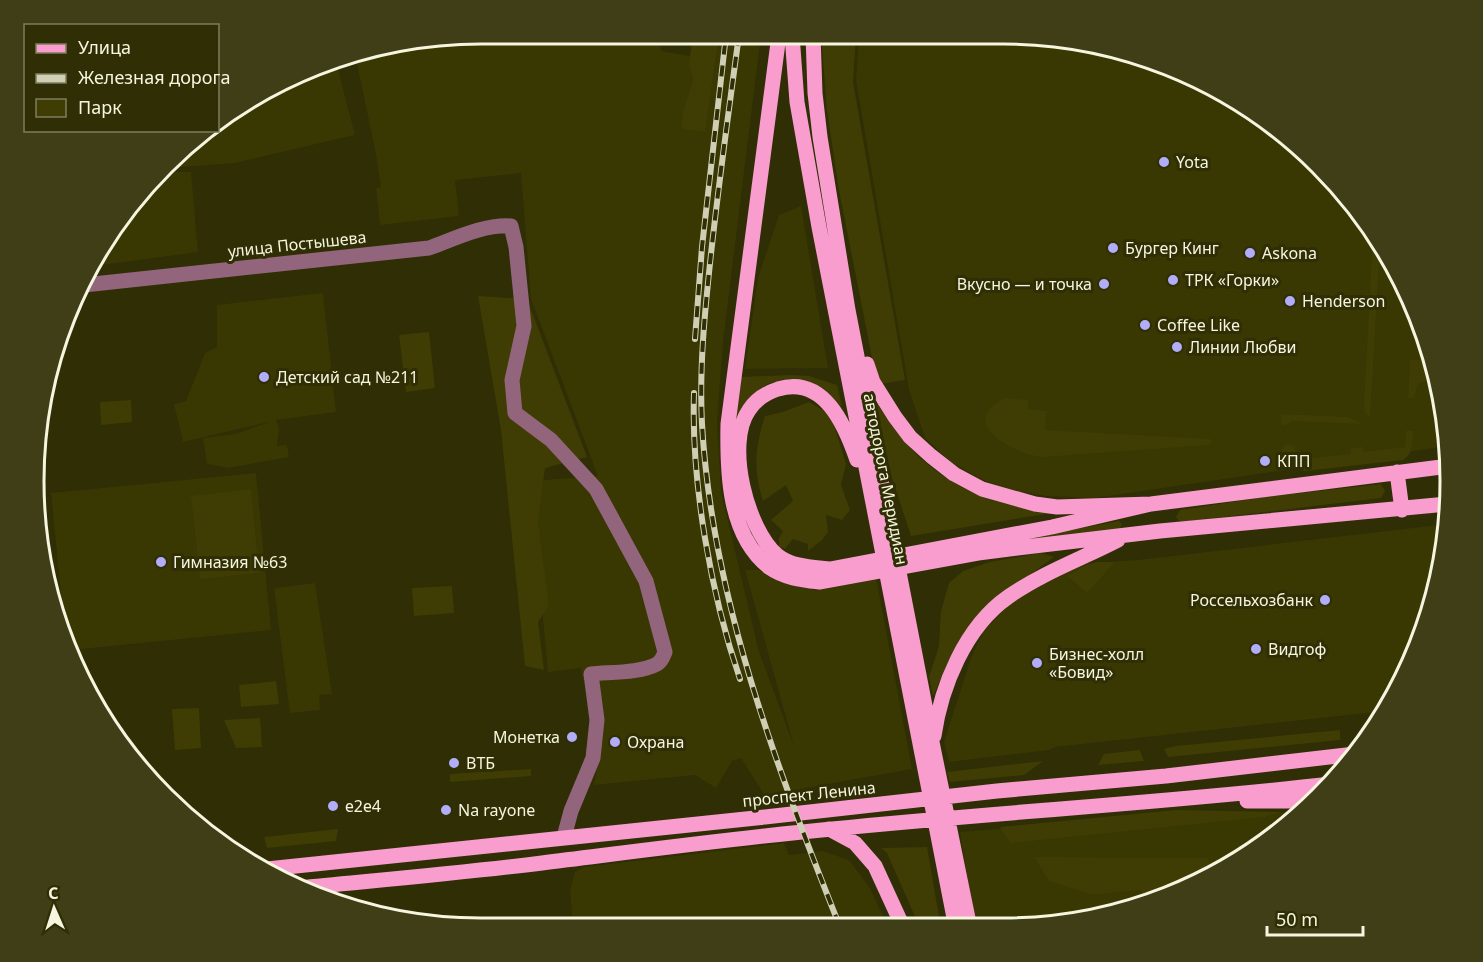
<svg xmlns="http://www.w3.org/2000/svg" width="1483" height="962" viewBox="0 0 1483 962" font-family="'Noto Sans',sans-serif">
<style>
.built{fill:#393702}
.green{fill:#3f3d04}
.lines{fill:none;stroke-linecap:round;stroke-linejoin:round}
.minor{stroke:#92657c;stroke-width:15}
.primary{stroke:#f89dcd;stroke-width:15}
.rail-casing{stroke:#cfcfb5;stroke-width:6}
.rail{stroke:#2f2e04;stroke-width:4;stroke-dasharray:11;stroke-linecap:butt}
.poi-dot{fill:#b2adf9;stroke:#2f2e04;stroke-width:2}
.labels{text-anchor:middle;stroke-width:6;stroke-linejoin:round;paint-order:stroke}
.poi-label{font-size:16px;fill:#f6f6e0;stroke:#2f2e04;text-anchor:start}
.street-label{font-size:16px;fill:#f6f6e0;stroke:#2f2e04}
.rim{fill:none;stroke:#f6f6e0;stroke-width:3}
</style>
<rect width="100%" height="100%" fill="#2f2e04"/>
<path class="built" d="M 481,33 L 660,34 L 661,51 L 690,56 L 693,34 L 761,35 L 723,342 L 717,423 L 721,492 L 759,652 L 794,746 L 745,570 L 761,570 L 781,582 L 814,590 L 876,577 L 912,769 L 806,788 L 773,796 L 763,793 L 741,758 L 732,761 L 716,788 L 695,775 L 594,785 L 602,737 L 596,678 L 583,680 L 581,668 L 548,672 L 530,481 L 598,476 L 531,299 L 521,173 L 455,180 L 459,216 L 380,225 L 376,188 L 381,187 L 376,155 L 355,54 Z
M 859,36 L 1061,37 L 1200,79 L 1297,144 L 1357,208 L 1404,283 L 1435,365 L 1448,446 L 1095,498 L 1045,496 L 1012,490 L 983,480 L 951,462 L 925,438 L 909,390 L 856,80 Z
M 335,58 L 355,135 L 235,163 L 169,168 L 209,131 L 218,130 L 218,122 L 232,109 Z
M 164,172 L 191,172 L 198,252 L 95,266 L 126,208 Z
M 801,206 L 828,368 L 745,369 L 758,278 L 779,215 Z
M 323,293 L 336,412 L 276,420 L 279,429 L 277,446 L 287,445 L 289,457 L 228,468 L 207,464 L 203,438 L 235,434 L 269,422 L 183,442 L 174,404 L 186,401 L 205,353 L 217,347 L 217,305 Z
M 256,473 L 271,630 L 72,650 L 65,634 L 51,493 Z
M 1447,524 L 1446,539 L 1426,625 L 1385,711 L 1055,747 L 1049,750 L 949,762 L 944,742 L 972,655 L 984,631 L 1008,605 L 1074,564 L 1138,560 Z
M 315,583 L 332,694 L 319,695 L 320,710 L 290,713 L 274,588 Z
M 1301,812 L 1275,836 L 1200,883 L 1118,914 L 1031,928 L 978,928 L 974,918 L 960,832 L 1173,815 Z
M 784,843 L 789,855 L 823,851 L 849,860 L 870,888 L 888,927 L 573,926 L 570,890 L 575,872 L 584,867 Z"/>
<path class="green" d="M 693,34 L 719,35 L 705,132 L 684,129 L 681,127 L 683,113 L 693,79 L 689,64 Z
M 821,35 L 856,36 L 853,82 L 905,380 L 881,384 L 874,368 L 838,185 L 827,110 Z
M 1373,233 L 1380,244 L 1370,418 L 1365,412 L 1364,406 Z
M 478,296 L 527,299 L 587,457 L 545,468 L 538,521 L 549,605 L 538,622 L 544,670 L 525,666 L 501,430 Z
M 429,332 L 435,388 L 406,392 L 399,335 Z
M 1410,360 L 1433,360 L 1438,383 L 1422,382 L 1417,386 L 1414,398 L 1408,398 Z
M 790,375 L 809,376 L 837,385 L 842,407 C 834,399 827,391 817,386 C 796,375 767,378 752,396 C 745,404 740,415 735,424 L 741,377 Z
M 874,398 C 902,448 945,488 1002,503 C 1019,507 1035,510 1052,513 L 911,536 L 892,478 Z
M 1005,398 L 1028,400 L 1028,409 L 1046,411 L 1045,430 L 1210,439 L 1212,442 L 1210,445 L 1043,457 C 1015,455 954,422 1005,398 Z
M 131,400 L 132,422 L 101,425 L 100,402 Z
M 809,402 L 831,415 L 846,464 L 841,485 L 850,510 L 842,520 L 826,515 L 828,532 L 822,540 L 808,551 L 808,544 L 793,539 L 785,549 L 779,546 L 779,538 L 783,531 L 771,520 L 793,501 L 786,485 L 763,501 C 753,469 755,447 765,416 L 783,412 Z
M 1281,414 L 1348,417 L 1363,424 L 1292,421 L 1285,426 L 1281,423 Z
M 1406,431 L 1413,431 C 1412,442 1414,453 1403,460 L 1305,471 L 1297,469 L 1285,460 L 1282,450 L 1283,446 L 1288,444 L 1295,447 L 1296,460 L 1351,454 L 1351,448 L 1363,447 L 1364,452 L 1405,447 Z
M 1381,484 L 1385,491 L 1381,498 L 1182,522 L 1178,520 L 1176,517 L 1180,510 L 1265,497 Z
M 251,489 L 259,573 L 200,579 L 191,496 Z
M 1119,521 L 1122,524 L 1120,529 L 1032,541 L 1032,537 Z
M 1041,553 L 1054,557 L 980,612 L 953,654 L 933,696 L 929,677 L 939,646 L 941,611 L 949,583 L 963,571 L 990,562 Z
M 1097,562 L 1115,562 L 1087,593 L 1067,576 L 1084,566 Z
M 452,586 L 454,613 L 414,616 L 412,588 Z
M 276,681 L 279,704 L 241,707 L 239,685 Z
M 199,708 L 201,748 L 175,750 L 172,709 Z
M 260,718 L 262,747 L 236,748 L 224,720 Z
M 1340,730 L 1340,740 L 1168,757 L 1164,749 L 1176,746 Z
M 1140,750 L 1144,761 L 1098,765 L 1104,754 Z
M 1043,761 L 1024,775 L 950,782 L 947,772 Z
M 531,769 L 531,776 L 450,782 L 450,774 Z
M 1176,810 L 1282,812 L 1264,817 L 1010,843 L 1000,827 Z
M 338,829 L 336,841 L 267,848 L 264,837 Z
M 927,847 L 941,928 L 920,928 L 887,853 L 881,848 Z
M 1034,857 L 1208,858 L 1214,874 L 1200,883 L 1150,902 L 1140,890 L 1092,895 L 1049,881 Z"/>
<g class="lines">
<path class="minor" d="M 84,285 L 429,248 C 454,239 484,224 511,226 L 516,247 L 524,326 L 512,380 L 515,413 L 551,440 L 596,489 L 646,581 L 665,652 C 663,657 662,661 657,664 C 641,673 610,672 591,674 L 597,720 L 593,758 L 571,811 L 564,837"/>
<path class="primary" d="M 779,35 L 728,424 C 727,472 728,536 770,568 C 784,578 802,580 819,582 L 978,553 L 1034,546 L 1160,531 L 1447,504
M 792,35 L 797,102 L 819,227 L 956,928
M 813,35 L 815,93 L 820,137 L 848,310 L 933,747 L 970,928
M 867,364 L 873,382 L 895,417 L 910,437 L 931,456 L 954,474 L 982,489 L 1035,504 L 1057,507 L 1151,504 L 1449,466
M 857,460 C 845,425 824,375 778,389 C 766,393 756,399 749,410 C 725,444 747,529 777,555 C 792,567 812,567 830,569 L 1052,527 L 1151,504
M 1397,472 L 1402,510
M 934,736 C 941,687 965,627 1008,597 C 1042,573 1081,559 1118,540
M 1247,801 L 1313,801
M 829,829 L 855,843 L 875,866 L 903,927
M 267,869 L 765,817 L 997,791 L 1166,776 L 1355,754
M 299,888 C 380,880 462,873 542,863 C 639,851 736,838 832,829 C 998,812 1165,803 1331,784"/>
<defs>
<path id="rail" d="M 739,35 C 729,108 719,181 711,254 C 705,310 699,367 702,424 C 712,599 776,765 840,927
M 695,339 L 702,247 L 726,35
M 694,393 C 691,483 711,595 740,679"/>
</defs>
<use href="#rail" class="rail-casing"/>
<use href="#rail" class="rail"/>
</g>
<g class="poi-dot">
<circle cx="1164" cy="162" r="6"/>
<circle cx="1113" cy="248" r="6"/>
<circle cx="1250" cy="253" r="6"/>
<circle cx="1173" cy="280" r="6"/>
<circle cx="1104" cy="284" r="6"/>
<circle cx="1290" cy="301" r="6"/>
<circle cx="1145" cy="325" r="6"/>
<circle cx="1177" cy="347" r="6"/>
<circle cx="264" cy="377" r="6"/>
<circle cx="1265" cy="461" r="6"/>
<circle cx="161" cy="562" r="6"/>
<circle cx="1325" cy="600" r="6"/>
<circle cx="1256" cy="649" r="6"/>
<circle cx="1037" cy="663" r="6"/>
<circle cx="572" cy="737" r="6"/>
<circle cx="615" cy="742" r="6"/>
<circle cx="454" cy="763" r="6"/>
<circle cx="333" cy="806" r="6"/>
<circle cx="446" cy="810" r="6"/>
</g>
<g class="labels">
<g class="poi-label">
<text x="1176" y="168">Yota</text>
<text x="1125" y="254">Бургер Кинг</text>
<text x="1262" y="259">Askona</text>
<text x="1185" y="286">ТРК «Горки»</text>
<text x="1092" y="290" text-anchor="end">Вкусно — и точка</text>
<text x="1302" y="307">Henderson</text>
<text x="1157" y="331">Coffee Like</text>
<text x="1189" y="353">Линии Любви</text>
<text x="276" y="383">Детский сад №211</text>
<text x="1277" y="467">КПП</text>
<text x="173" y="568">Гимназия №63</text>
<text x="1313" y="606" text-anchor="end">Россельхозбанк</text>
<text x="1268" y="655">Видгоф</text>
<text x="1049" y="660">Бизнес-холл<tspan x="1049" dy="18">«Бовид»</tspan></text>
<text x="560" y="743" text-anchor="end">Монетка</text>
<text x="627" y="748">Охрана</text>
<text x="466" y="769">ВТБ</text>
<text x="345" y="812">е2е4</text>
<text x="458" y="816">Na rayone</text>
</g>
<g class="street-label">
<text transform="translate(297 244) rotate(-6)" y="6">улица Постышева</text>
<text transform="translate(886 479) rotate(79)" y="6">автодорога Меридиан</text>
<text transform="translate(809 794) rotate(-6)" y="6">проспект Ленина</text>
</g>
</g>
<path d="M0 0H1483V962H0ZM481 44H1003A437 437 0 0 1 1440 481V481A437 437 0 0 1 1003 918H481A437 437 0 0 1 44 481V481A437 437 0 0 1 481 44Z" fill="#3f3e16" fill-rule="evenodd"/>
<path class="rim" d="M481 44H1003A437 437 0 0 1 1440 481V481A437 437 0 0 1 1003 918H481A437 437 0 0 1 44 481V481A437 437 0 0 1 481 44Z"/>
<rect x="24" y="24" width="195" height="108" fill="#2f2e04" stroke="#7f7e5c" stroke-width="1.5"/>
<rect x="36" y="44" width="30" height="9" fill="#f89dcd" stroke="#7f7e5c" stroke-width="1.5"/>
<text x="78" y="54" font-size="18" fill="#f6f6e0">Улица</text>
<rect x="36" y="74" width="30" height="9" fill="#cfcfb5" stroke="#7f7e5c" stroke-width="1.5"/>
<text x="78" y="84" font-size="18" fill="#f6f6e0">Железная дорога</text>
<rect x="36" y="99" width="30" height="18" fill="#3f3d04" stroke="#7f7e5c" stroke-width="1.5"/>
<text x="78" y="114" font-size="18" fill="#f6f6e0">Парк</text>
<g transform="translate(54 908) rotate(357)" stroke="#2f2e04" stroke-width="4.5" paint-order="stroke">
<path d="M0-4.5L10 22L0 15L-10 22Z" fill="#f6f6e0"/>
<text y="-9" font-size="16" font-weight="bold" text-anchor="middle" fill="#f6f6e0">С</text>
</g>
<path d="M1267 926v9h96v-9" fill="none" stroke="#f6f6e0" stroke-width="3"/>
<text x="1276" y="926" font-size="18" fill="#f6f6e0" stroke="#2f2e04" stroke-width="4.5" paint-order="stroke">50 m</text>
</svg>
